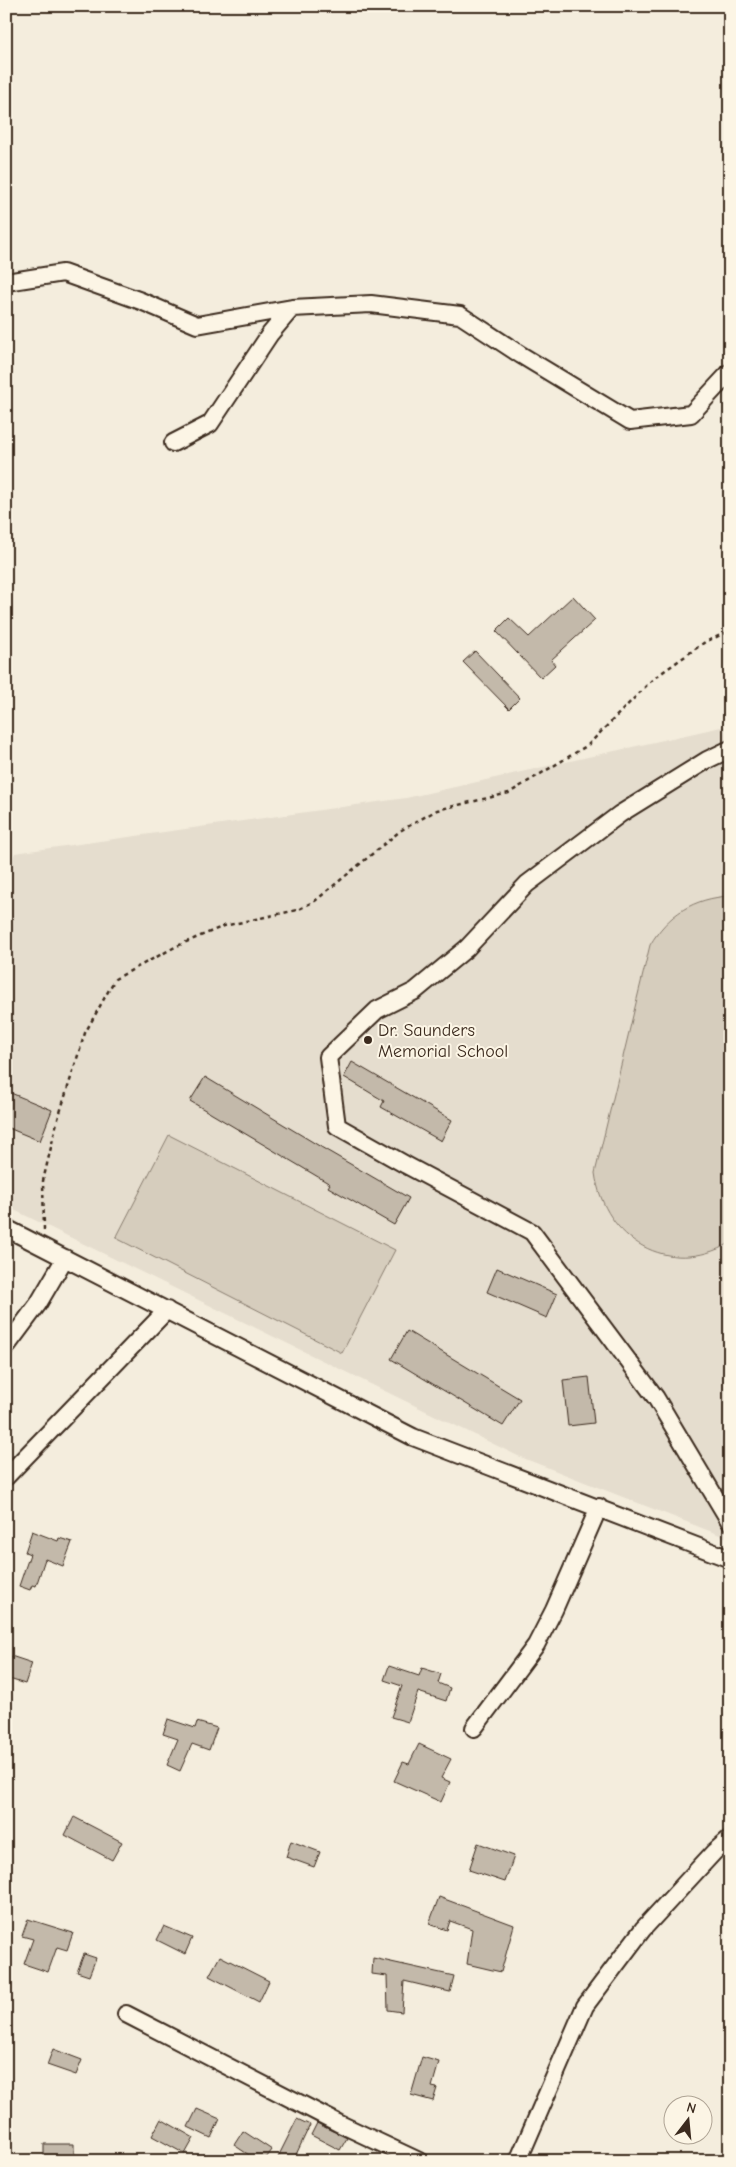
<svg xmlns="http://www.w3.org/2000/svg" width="736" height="2167" viewBox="0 0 736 2167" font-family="'Comic Neue',sans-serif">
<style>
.built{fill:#e5ddce}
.green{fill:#d6cdbd;stroke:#887c6e}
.building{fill:#c3b9aa;stroke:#3b2a1e}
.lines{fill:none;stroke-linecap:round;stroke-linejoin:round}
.minor-casing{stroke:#3b2a1e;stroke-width:20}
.path{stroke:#3b2a1e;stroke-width:2.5;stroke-dasharray:4 4;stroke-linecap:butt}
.minor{stroke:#fcf5e5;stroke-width:16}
.poi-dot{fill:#3b2a1e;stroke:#fcf5e5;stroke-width:2}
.labels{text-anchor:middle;stroke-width:4;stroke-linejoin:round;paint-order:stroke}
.poi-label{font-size:18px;fill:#3b2a1e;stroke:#fcf5e5;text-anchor:start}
</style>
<rect width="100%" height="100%" fill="#f4eddd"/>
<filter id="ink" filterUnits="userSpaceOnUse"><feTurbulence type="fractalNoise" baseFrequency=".02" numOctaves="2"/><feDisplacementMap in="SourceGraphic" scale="10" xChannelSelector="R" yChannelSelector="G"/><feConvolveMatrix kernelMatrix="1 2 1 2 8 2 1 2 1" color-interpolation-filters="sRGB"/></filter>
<g filter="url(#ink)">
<path class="built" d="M 730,725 L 730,1539 L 518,1456 L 6,1206 L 6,874 L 15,853 L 406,798 Z"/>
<path class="green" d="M 730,896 L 730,1243 C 669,1278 604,1240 595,1173 L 650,945 C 668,914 694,898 730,896 Z
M 169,1135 L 395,1250 L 342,1353 L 116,1238 Z"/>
<path class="building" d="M 573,596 L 595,620 L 551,660 L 555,665 L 541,678 L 496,631 L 509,618 L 529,637 Z
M 475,651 L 520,698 L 509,709 L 463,662 Z
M 352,1062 L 452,1120 L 441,1141 L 381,1107 L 384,1101 L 344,1077 Z
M 205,1077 L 326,1150 L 409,1198 L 394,1225 L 328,1187 L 330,1184 L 190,1101 Z
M 6,1091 L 52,1110 L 40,1141 L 6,1127 Z
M 497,1268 L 557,1294 L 547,1318 L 487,1292 Z
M 407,1331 L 520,1399 L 503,1426 L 391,1359 Z
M 589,1377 L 594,1423 L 568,1426 L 563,1380 Z
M 32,1531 L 58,1541 L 59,1538 L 72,1542 L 63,1566 L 45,1559 L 36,1586 L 32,1585 L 30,1590 L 19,1586 L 30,1554 L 25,1552 Z
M 11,1656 L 32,1663 L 25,1684 L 6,1678 L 6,1660 L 10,1661 Z
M 389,1666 L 419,1676 L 422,1668 L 441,1674 L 438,1683 L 450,1688 L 446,1701 L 418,1692 L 408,1722 L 391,1717 L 402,1686 L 384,1680 Z
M 168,1719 L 195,1728 L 197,1722 L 217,1728 L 209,1750 L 192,1744 L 180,1771 L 167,1765 L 178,1739 L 163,1734 Z
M 419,1744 L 451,1759 L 441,1778 L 450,1782 L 441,1802 L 394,1781 L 403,1762 L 409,1764 Z
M 74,1817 L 122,1842 L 112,1860 L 65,1835 Z
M 291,1841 L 320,1852 L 314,1867 L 286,1857 Z
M 478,1843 L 514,1856 L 505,1882 L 469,1870 Z
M 439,1897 L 514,1925 L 501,1972 L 467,1964 L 472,1929 L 450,1921 L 447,1930 L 429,1924 Z
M 28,1919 L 73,1933 L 67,1950 L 57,1947 L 48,1972 L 24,1964 L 33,1939 L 22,1936 Z
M 164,1926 L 192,1938 L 185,1954 L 157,1940 Z
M 84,1954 L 96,1958 L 89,1976 L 77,1972 Z
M 220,1956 L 269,1981 L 259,2002 L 209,1976 Z
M 373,1958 L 454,1976 L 450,1992 L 404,1981 L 402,2012 L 388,2010 L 387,1976 L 372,1974 Z
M 53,2049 L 82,2060 L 76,2075 L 47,2065 Z
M 422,2057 L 439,2062 L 432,2087 L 437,2088 L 433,2101 L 411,2095 Z
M 197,2109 L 220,2119 L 211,2138 L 188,2127 Z
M 161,2119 L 194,2138 L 185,2154 L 152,2136 Z
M 297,2119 L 310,2125 L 293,2161 L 285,2161 L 278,2157 Z
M 317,2123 L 347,2138 L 340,2150 L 311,2135 Z
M 243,2131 L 272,2150 L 264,2161 L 258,2161 L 234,2145 Z
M 44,2144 L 74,2144 L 74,2161 L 44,2161 Z"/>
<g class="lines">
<defs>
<path id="minor" d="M 6,282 L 63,273 L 141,301 L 197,325 L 292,308 L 371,304 L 460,315 L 521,355 L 630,421 L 691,414 L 730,372
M 173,443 L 210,424 L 270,334 L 292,308
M 730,749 L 707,760 L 620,814 L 527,884 L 467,948 L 415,991 L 377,1010 L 328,1057 L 337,1126 L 406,1165 L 532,1232 L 656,1398 L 730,1522
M 6,1228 L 413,1437 L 730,1559
M 6,1347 L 38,1304 L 65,1258
M 6,1477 L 167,1310
M 474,1728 L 536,1645 L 554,1610 L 599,1507
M 126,2014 L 338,2123 L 419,2161
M 518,2161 L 585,2006 L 643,1929 L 714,1852 L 730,1838"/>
</defs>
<use href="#minor" class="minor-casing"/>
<path class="path" d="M 44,1230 L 43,1181 L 57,1122 L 85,1033 L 115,979 L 177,946 L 224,926 L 297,910 L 315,901 L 400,831 L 437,810 L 509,793 L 588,745 L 653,679 L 705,642 L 730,631"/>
<use href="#minor" class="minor"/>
</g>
</g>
<circle class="poi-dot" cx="368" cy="1040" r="5"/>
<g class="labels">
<g class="poi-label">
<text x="378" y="1036">Dr. Saunders<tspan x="378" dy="21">Memorial School</tspan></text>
</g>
</g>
<rect width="736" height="2167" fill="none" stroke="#fcf5e5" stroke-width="25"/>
<rect x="12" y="12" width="711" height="2142" fill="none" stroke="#3b2a1e" stroke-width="2" filter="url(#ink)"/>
<g transform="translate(688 2120) rotate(16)"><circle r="24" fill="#fcf5e5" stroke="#afa495"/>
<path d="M0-4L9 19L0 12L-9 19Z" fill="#3b2a1e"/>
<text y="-8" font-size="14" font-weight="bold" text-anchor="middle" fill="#3b2a1e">N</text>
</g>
</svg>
